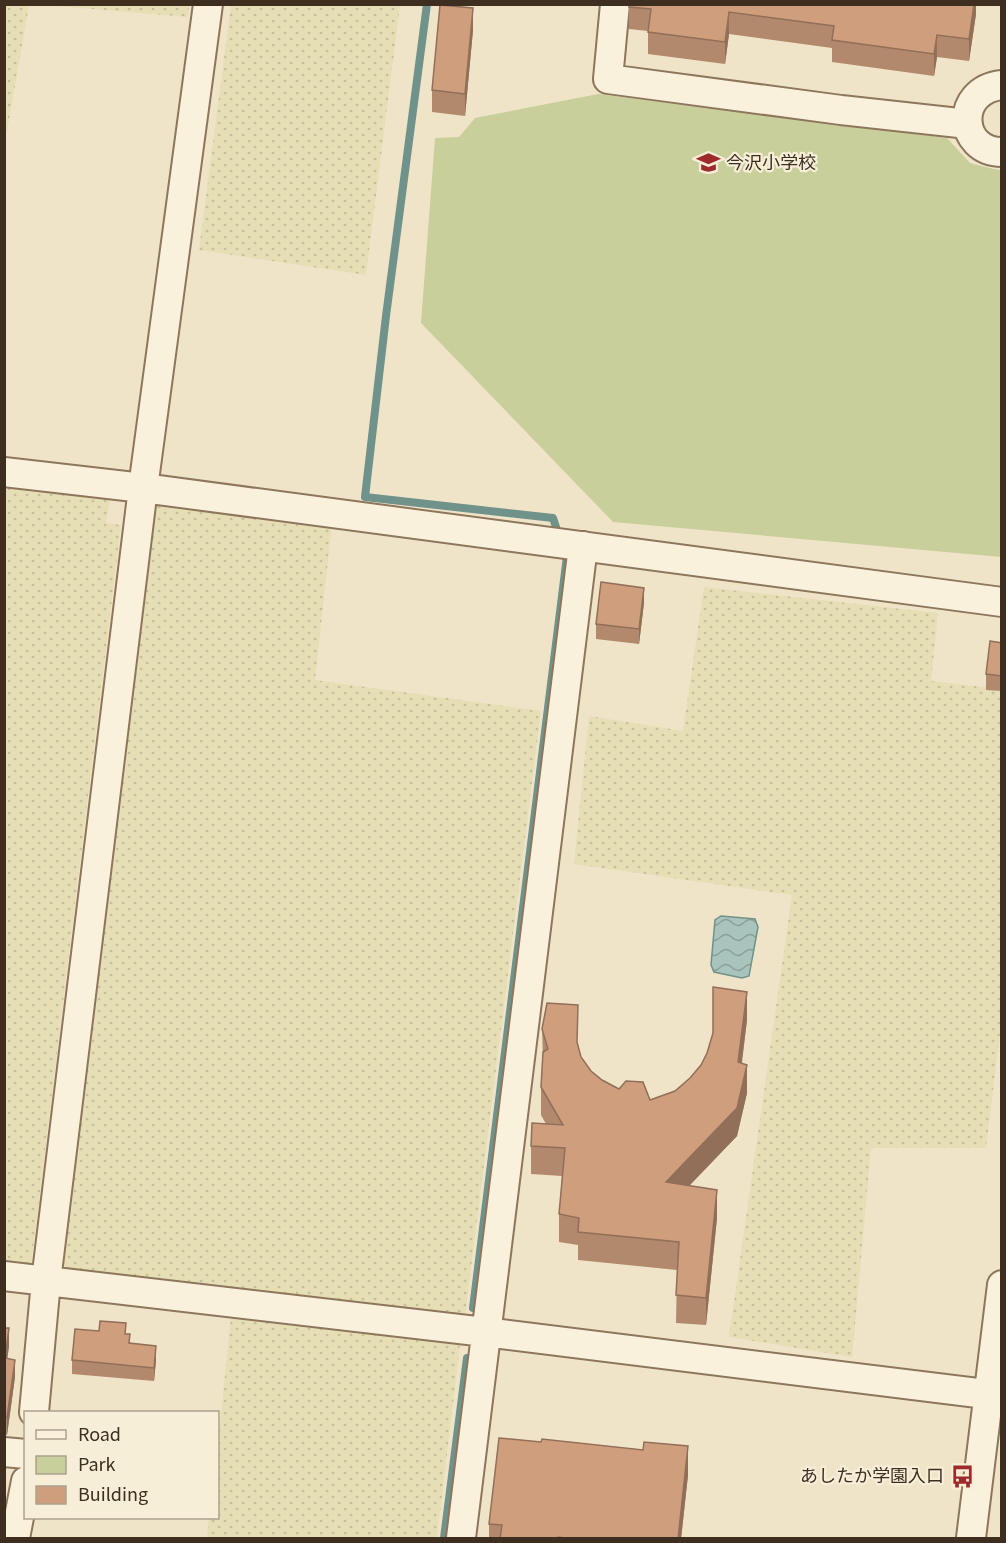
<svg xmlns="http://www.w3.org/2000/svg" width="1006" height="1543" viewBox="0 0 1006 1543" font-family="Georgia,'Noto Sans JP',serif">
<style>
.farmland{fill:url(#farmland-dots)}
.green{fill:#c9cf9b}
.water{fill:url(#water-waves);stroke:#6f938a;stroke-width:1.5}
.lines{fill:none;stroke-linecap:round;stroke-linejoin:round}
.stream{stroke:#6f938a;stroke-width:8}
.minor-casing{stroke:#8d765c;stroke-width:32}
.minor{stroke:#faf1dc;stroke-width:28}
.wall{fill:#b2896c}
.shaded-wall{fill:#916f58}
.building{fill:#cf9f7d;stroke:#916f58;stroke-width:1.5}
.labels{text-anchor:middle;stroke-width:4.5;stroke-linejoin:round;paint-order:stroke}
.poi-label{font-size:18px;fill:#3d2e20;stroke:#f7eed8;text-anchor:start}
</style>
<defs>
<pattern id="farmland-dots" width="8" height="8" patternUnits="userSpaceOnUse" patternTransform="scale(1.5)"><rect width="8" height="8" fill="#e6deb5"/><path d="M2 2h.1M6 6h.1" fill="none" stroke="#c6bf9b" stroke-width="1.8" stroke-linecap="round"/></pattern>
<pattern id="water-waves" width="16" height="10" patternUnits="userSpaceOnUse" patternTransform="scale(1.5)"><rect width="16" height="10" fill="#a9c4bc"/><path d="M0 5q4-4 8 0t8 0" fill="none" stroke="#8ba098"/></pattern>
</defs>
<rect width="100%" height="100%" fill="#f0e4c8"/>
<path class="farmland" d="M 5,4 L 29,5 L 5,143 L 4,5 Z
M 44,5 L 189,4 L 189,5 L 188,17 Z
M 231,5 L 400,5 L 366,275 L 199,250 Z
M 5,482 L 111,495 L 106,523 L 121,525 L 31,1266 L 5,1263 Z
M 163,503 L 332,523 L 315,680 L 541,711 L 465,1316 L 71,1272 L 62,1263 L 152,508 Z
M 704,587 L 938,613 L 931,681 L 1001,689 L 1002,1017 L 986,1148 L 871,1148 L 852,1357 L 729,1337 L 792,895 L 574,864 L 589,716 L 683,731 Z
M 231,1317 L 460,1345 L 437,1538 L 207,1538 L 209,1518 L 218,1518 L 218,1442 Z"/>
<path class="green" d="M 598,94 L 947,138 L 970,163 L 994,169 L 1001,170 L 1001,557 L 613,522 L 421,323 L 435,138 L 459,137 L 475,118 Z"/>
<path class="water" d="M 721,916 L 755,919 L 758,927 L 749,976 L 742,978 L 714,972 L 711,965 L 715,920 Z"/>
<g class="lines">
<path class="stream" d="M 427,4 L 386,316 L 365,497 L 553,518 L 556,527
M 473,1308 L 567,556
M 444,1538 L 467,1358"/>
<defs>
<path id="minor" d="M 615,4 L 608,79 L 841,110 L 968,124
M 1002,85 C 954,90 958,152 1002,152
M 4,472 L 143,488 L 1002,602
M 4,1276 L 485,1332 L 1002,1396
M 34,1412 L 46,1281 L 143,488 L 208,4
M 4,1452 L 26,1454
M 15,1538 L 26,1481
M 461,1538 L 583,546
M 971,1538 L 1002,1285"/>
</defs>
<use href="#minor" class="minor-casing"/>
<use href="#minor" class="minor"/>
</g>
<path class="wall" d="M 629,4 L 976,4 L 976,14 L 969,61 L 937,57 L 934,76 L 832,62 L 832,48 L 729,34 L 725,64 L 648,54 L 648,31 L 629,29 Z
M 473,30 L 465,116 L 432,112 L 432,90 Z
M 644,603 L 639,644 L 596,639 L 596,624 Z
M 1002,643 L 1002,691 L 986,690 L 986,674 Z
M 747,1020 L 742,1063 L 747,1093 L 737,1136 L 689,1186 L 717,1218 L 706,1325 L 676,1323 L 677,1270 L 578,1260 L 578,1245 L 559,1242 L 559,1214 L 562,1176 L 531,1174 L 531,1146 L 546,1124 L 541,1115 L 541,1087 L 543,1060 L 542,1029 L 578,1044 L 581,1057 L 591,1071 L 602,1080 L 619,1089 L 650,1100 L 675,1091 L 690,1078 Z
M 4,1311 L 5,1328 L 9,1346 L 7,1359 L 15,1377 L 7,1435 L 4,1434 Z
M 126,1334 L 130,1343 L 156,1360 L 154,1381 L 72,1374 L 72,1360 Z
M 688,1475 L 681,1539 L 489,1539 L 489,1524 Z"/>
<path class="shaded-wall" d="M 974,4 L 976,4 L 976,14 L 969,61 L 969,39 Z
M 473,8 L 473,30 L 465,116 L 465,94 Z
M 729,12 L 729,34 L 725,64 L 725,42 Z
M 937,35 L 937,57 L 934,76 L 934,54 Z
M 644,588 L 644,603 L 639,644 L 639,629 Z
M 747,992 L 747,1020 L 738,1090 L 738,1062 Z
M 747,1065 L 747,1093 L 737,1136 L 666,1210 L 666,1182 Z
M 717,1190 L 717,1218 L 706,1325 L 706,1298 Z
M 9,1328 L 9,1346 L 5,1376 L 5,1358 Z
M 156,1346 L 156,1360 L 154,1381 L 154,1368 Z
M 15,1360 L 15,1377 L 7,1435 L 7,1417 Z
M 688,1446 L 688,1475 L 681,1539 L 678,1539 Z"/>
<path class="building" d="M 629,4 L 974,4 L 969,39 L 937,35 L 934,54 L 832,40 L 834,26 L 729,12 L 725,42 L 648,32 L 651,9 L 629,7 Z
M 440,5 L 473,8 L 465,94 L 432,90 Z
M 601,582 L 644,588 L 639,629 L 596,624 Z
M 990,641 L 1002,643 L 1002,676 L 986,674 Z
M 713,987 L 747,992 L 738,1062 L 747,1065 L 737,1108 L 666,1182 L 717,1190 L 706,1298 L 676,1295 L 679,1242 L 578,1232 L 579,1218 L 559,1214 L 565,1148 L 531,1146 L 532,1123 L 563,1125 L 541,1087 L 543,1052 L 548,1049 L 542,1029 L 547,1003 L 578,1005 L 577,1042 L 581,1057 L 591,1071 L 602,1080 L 619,1089 L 626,1081 L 643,1082 L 650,1100 L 675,1091 L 690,1078 L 701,1065 L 707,1053 L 713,1033 Z
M 100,1321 L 126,1323 L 125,1334 L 130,1334 L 129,1343 L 156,1346 L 154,1368 L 72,1360 L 75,1329 L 99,1331 Z
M 4,1328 L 9,1328 L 5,1358 L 15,1360 L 7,1417 L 4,1417 Z
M 499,1438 L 541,1442 L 542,1439 L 643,1450 L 644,1442 L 688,1446 L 678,1539 L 573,1539 L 558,1537 L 558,1539 L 500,1539 L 502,1525 L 489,1524 Z"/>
<defs>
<symbol id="school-bare" viewBox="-9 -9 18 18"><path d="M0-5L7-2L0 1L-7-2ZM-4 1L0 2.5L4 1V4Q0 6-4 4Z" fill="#9e2a2b" stroke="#f7eed8" stroke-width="2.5" paint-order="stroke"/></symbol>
<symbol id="bus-bare" viewBox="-9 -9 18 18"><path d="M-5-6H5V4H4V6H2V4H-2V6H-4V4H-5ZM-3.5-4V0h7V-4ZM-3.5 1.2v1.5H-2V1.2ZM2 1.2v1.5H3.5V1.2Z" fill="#9e2a2b" stroke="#f7eed8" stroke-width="2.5" paint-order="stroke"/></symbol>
</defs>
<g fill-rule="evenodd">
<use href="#school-bare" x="692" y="146" width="33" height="33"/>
<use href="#bus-bare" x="946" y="1460" width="33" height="33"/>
</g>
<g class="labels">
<g class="poi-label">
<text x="726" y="169">今沢小学校</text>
<text x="944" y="1482" text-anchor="end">あしたか学園入口</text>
</g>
</g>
<rect width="1006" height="1543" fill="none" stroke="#3d2e20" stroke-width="12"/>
<rect x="24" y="1411" width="195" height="108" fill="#f7eed8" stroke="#ada18e" stroke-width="1.5"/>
<rect x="36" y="1430" width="30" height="9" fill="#faf1dc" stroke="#ada18e" stroke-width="1.5"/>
<text x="78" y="1441" font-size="18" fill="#3d2e20">Road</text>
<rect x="36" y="1456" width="30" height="18" fill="#c9cf9b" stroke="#ada18e" stroke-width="1.5"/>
<text x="78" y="1471" font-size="18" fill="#3d2e20">Park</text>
<rect x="36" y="1486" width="30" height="18" fill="#cf9f7d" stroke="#ada18e" stroke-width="1.5"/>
<text x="78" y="1501" font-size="18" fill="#3d2e20">Building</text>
</svg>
